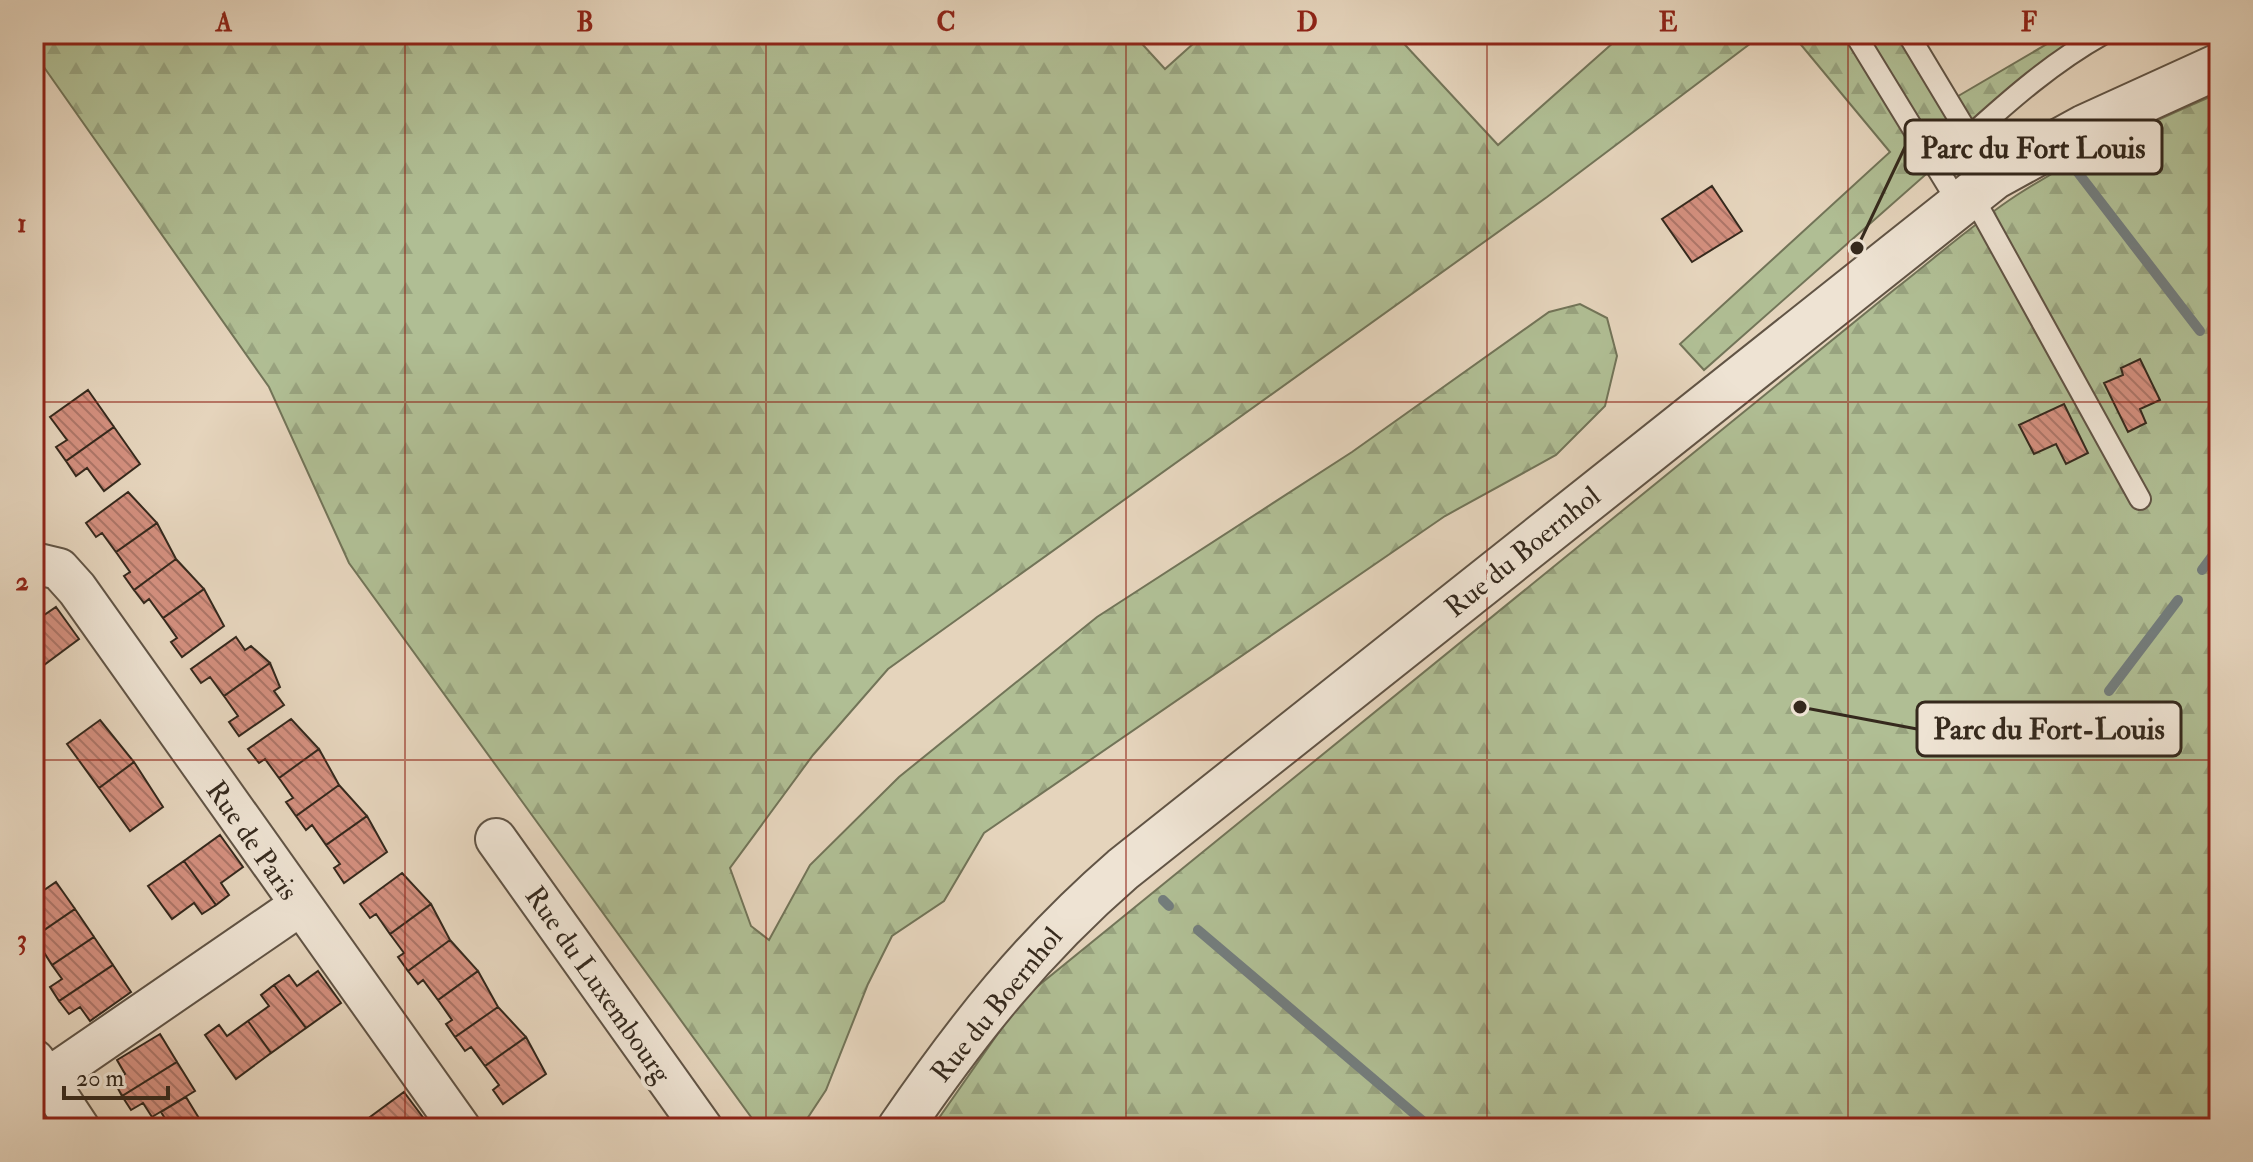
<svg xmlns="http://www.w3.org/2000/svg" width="2253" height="1162" viewBox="0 0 2253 1162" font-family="'IM FELL Double Pica',serif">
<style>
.forest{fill:url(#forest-firs);stroke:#727458;stroke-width:2}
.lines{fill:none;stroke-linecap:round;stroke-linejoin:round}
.stream{stroke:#737d7d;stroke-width:10}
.building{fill:url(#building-back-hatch);stroke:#35291d;stroke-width:2}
.service-casing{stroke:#615445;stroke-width:24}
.minor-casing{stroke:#615445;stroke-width:44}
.tertiary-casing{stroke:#615445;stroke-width:48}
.service{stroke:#eee3d3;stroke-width:20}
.minor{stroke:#eee3d3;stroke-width:40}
.tertiary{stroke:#eee3d3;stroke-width:44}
.grid{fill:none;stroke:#8f2418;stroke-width:2;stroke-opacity:0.55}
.labels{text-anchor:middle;stroke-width:8;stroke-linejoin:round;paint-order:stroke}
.street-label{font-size:28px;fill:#35291d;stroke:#eee3d3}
.leader{fill:none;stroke:#35291d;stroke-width:3}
.callout-dot{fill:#35291d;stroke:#eee3d3;stroke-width:3}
.callout{fill:#eee3d3;stroke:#35291d;stroke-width:3}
.callout-label{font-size:30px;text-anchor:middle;font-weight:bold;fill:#35291d}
.neatline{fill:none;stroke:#8f2418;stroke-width:3}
.grid-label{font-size:26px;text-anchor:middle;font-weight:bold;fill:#8f2418}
</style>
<defs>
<pattern id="forest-firs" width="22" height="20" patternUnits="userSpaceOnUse" patternTransform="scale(2)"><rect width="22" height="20" fill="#b0be94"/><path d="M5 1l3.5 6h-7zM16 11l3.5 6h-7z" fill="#98a37f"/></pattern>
<pattern id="building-back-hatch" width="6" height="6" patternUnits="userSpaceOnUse" patternTransform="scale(2)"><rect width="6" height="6" fill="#d38f7e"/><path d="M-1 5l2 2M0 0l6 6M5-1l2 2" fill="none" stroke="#ac7567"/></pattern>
</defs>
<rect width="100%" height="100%" fill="#e5d4bc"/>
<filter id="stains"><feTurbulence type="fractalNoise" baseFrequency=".0025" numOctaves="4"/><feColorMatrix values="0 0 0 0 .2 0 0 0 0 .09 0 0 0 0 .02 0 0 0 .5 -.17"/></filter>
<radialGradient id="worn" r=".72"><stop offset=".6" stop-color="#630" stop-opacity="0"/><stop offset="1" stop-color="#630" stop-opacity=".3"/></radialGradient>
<path class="forest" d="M 34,34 L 1133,34 L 1165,69 L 1204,34 L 1395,34 L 1498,145 L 1623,34 L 1763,34 L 1547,197 L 888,669 L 813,755 L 730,868 L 751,926 L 769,940 L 810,865 L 899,777 L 1097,617 L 1352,452 L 1549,312 L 1580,304 L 1607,318 L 1617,356 L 1605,406 L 1556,455 L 1445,516 L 984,833 L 944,901 L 892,936 L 868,984 L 826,1090 L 801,1128 L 759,1128 L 349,563 L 269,387 L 34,53 Z
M 1792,34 L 1907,34 L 1948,102 L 2064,34 L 2085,34 L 1704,370 L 1680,344 L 1890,152 Z
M 2219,93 L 2219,1128 L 932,1128 L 1022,999 L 1895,289 C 1935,258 1974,223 2017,195 C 2081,154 2149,123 2219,93 Z"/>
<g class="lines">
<path class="stream" d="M 2076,170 L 2200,331
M 2202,570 L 2219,547
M 2109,691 L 2178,600
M 1163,900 L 1169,906
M 1198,930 L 1431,1128"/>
</g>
<path class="building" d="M 1712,186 L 1742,231 L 1692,262 L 1662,219 Z
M 2140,359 L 2160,400 L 2140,409 L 2146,423 L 2128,432 L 2104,383 L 2123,375 L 2121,368 Z
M 88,390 L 114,427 L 66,461 L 56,447 L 67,440 L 50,417 Z
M 2064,404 L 2088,453 L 2066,464 L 2056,444 L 2034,454 L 2019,425 Z
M 114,427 L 140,464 L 104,491 L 87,468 L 76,476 L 66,461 Z
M 128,492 L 157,523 L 116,552 L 102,533 L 96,537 L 86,523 Z
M 157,523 L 176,559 L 134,590 L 124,576 L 130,572 L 116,552 Z
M 176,559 L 204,589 L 163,618 L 149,599 L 144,603 L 134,590 Z
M 204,589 L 224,626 L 182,657 L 171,642 L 177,638 L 163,618 Z
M 56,607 L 79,639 L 44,665 L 34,651 L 34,622 Z
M 236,637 L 245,650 L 251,646 L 270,663 L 224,696 L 210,677 L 201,683 L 191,669 Z
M 270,663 L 280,687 L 274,691 L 284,705 L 239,736 L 229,722 L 238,716 L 224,696 Z
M 291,719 L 319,749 L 279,778 L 265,759 L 259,763 L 248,749 Z
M 100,720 L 134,762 L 99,788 L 67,744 Z
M 319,749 L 339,785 L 296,816 L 286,802 L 293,798 L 279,778 Z
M 134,762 L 163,807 L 130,831 L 99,788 Z
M 339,785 L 367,816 L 326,845 L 312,825 L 306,830 L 296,816 Z
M 367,816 L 387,852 L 344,883 L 334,868 L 340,864 L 326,845 Z
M 220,835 L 243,867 L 221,883 L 229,895 L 216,905 L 184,861 Z
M 184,861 L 216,905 L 202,914 L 194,903 L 172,919 L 148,886 Z
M 402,873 L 431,904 L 390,934 L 376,914 L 370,918 L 360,904 Z
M 56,882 L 75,909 L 34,937 L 34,897 Z
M 431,904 L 450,940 L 408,971 L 398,957 L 404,953 L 390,934 Z
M 75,909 L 94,937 L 52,965 L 43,951 L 34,957 L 34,937 Z
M 94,937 L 113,965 L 59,1001 L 50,987 L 62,979 L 52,965 Z
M 450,940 L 478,971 L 438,1000 L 423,980 L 418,984 L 408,971 Z
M 113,965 L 131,992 L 90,1021 L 80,1007 L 69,1014 L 59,1001 Z
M 318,971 L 341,1003 L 306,1028 L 274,985 L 289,975 L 297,986 Z
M 478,971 L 498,1007 L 455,1037 L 446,1024 L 452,1020 L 438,1000 Z
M 274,985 L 306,1028 L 271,1053 L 248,1021 L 269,1006 L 261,995 Z
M 498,1007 L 526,1037 L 485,1066 L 471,1047 L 465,1051 L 455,1037 Z
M 248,1021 L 271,1053 L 236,1079 L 205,1035 L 219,1025 L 227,1036 Z
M 160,1034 L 177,1062 L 122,1096 L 114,1081 L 125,1074 L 117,1060 Z
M 526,1037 L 546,1074 L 503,1104 L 493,1090 L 499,1085 L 485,1066 Z
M 177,1062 L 195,1091 L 152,1117 L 143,1103 L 131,1110 L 122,1096 Z
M 404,1092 L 428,1124 L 423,1128 L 377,1128 L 370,1117 Z
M 186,1097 L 205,1128 L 171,1128 L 161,1112 Z"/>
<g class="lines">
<defs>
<path id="service" d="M 1855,34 L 1959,204
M 1908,34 L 1994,177
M 1969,137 C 2011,99 2053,62 2103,34
M 1972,195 L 2140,499"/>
<path id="minor" d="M 34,563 L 59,569 L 77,589 L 460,1128
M 496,839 L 702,1128
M 34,1060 L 79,1128
M 34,1088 L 299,906"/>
<path id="tertiary" d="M 900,1128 C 968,1029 1032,948 1123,869 L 1994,177 L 2085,127 L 2219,66"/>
</defs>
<use href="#service" class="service-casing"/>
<use href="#minor" class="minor-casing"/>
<use href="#tertiary" class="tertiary-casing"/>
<use href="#service" class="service"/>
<use href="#minor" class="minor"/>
<use href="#tertiary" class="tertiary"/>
</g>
<path class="grid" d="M 405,34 L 405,1128M 766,34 L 766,1128M 1126,34 L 1126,1128M 1487,34 L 1487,1128M 1848,34 L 1848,1128M 34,402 L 2219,402M 34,760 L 2219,760"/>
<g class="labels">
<g class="street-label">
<text transform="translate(1522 551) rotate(-39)" y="10">Rue du Boernhol</text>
<text transform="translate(253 840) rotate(55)" y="10">Rue de Paris</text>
<text transform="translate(599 984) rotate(55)" y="10">Rue du Luxembourg</text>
<text transform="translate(996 1004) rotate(-51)" y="10">Rue du Boernhol</text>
</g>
</g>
<path class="leader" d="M1857 248L1905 147M1800 707L1917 729"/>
<g class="callout-dot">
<circle cx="1857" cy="248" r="8"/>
<circle cx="1800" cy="707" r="8"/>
</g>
<g class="callout">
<rect x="1905" y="120" width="257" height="54" rx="8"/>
<rect x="1917" y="702" width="264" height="54" rx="8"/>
</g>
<g class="callout-label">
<text x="2033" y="158">Parc du Fort Louis</text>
<text x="2049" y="739">Parc du Fort-Louis</text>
</g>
<rect width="2253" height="1162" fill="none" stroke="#e5d4bc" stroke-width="88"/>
<path d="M64 1086v12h104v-12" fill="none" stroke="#35291d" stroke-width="4"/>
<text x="76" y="1086" font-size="24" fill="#35291d" stroke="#eee3d3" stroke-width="6" paint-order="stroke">20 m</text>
<rect x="44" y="44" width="2165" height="1074" class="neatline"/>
<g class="grid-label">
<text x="224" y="31">A</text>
<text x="585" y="31">B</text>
<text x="946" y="31">C</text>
<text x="1307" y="31">D</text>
<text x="1668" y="31">E</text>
<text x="2029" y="31">F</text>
<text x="22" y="232">1</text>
<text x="22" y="590">2</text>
<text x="22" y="948">3</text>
</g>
<rect width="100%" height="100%" filter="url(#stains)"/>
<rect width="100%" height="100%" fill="url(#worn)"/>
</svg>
